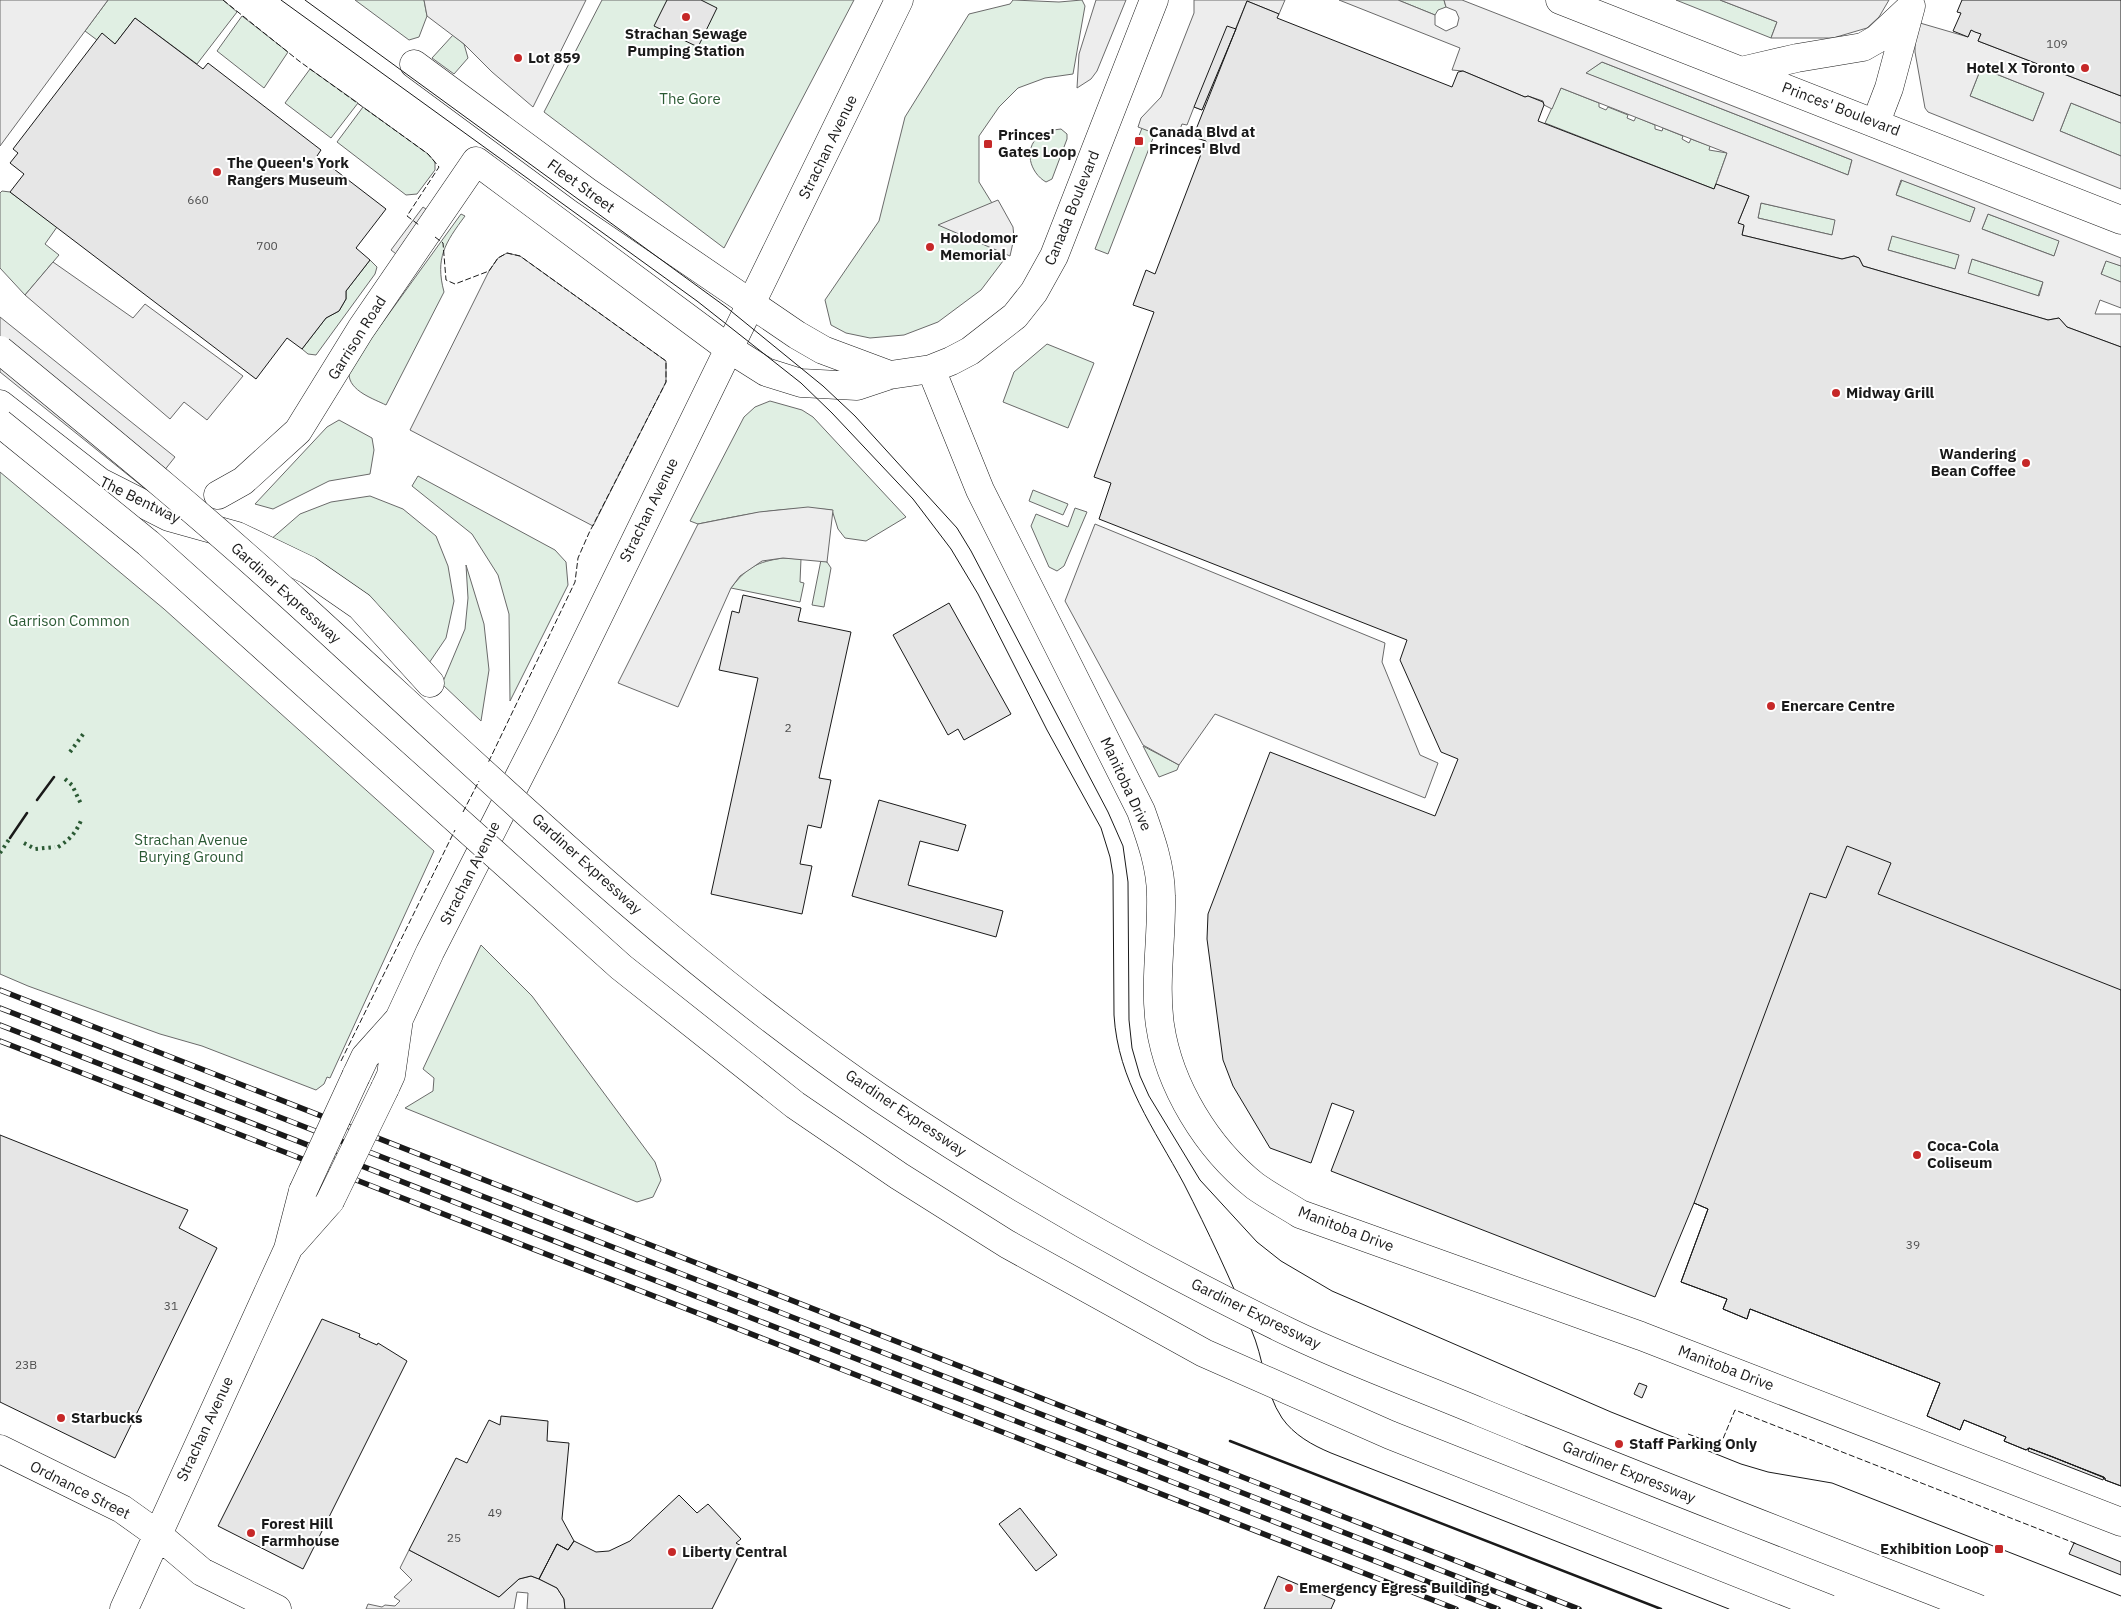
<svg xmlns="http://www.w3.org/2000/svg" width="2121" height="1609" viewBox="0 0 2121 1609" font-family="'IBM Plex Sans',sans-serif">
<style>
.green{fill:#e0efe3;stroke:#6a6a6a}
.parking{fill:#ededed;stroke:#6a6a6a;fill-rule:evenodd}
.building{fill:#e6e6e6;stroke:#1a1a1a}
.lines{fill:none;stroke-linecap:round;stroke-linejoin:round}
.minor-casing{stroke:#1a1a1a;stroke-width:29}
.minor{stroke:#fff;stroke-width:28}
.tram{stroke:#1a1a1a;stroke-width:1}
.rail-casing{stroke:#1a1a1a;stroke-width:5.5}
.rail{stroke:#fff;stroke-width:4;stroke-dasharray:11;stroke-linecap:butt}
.minor-bridge-casing{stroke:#1a1a1a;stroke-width:29;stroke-linecap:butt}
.highway-bridge-casing{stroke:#1a1a1a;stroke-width:29;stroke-linecap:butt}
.minor-bridge{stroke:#fff;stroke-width:28}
.highway-bridge{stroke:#fff;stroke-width:28}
.hedge{stroke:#2b5a34;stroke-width:4;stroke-dasharray:2.5 4;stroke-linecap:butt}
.fence{stroke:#1a1a1a;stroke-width:1;stroke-dasharray:6 2.5;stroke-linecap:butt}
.wall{stroke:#1a1a1a;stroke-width:2.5}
.poi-dot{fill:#c62828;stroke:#fff;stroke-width:2}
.labels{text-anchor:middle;stroke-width:4;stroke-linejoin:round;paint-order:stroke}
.number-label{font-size:12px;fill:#4d4d4d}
.poi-label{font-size:15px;font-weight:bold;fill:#1a1a1a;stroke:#fff;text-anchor:start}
.park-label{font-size:15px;fill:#2b5a34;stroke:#fff}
.street-label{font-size:15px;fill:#1a1a1a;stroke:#fff}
</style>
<rect width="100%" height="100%" fill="#fff"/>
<path class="green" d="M 108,0 L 223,0 L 237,12 L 197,64 L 135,18 L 115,44 L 102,34 L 97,40 L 85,31 Z
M 355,0 L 424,0 L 427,16 L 419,37 L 409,40 Z
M 602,0 L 854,0 L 724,248 L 544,112 Z
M 1013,0 L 1059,2 L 1082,0 L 1085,6 L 1073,74 L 1045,78 L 1018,88 L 999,107 L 979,136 L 979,182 L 1008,229 L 1003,261 L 981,290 L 938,322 L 904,335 L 870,338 L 846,333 L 831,325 L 825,300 L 879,221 L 905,117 L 969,14 L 1010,4 Z
M 1398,0 L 1444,0 L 1446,7 L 1438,10 L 1435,15 Z
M 1676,0 L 1720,0 L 1777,22 L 1771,38 Z
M 242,16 L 288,52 L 264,88 L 217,51 Z
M 453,35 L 464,44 L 468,58 L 454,74 L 432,58 Z
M 1602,62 L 1852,160 L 1848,175 L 1585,73 Z
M 1981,68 L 2044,93 L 2033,121 L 1970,96 Z
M 310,69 L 358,103 L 331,138 L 285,103 Z
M 1561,88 L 1599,103 L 1599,107 L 1606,110 L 1608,107 L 1628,115 L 1627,118 L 1634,121 L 1636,117 L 1655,125 L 1655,129 L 1662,131 L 1663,128 L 1683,136 L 1682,139 L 1689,143 L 1691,139 L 1710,146 L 1709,150 L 1727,153 L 1714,189 L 1545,123 Z
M 2071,103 L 2121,123 L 2121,156 L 2060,131 Z
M 363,107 L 428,154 L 435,162 L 435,170 L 417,194 L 406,195 L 337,142 Z
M 1142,128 L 1155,133 L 1108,254 L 1095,249 Z
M 1061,129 L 1067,134 L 1067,139 L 1052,179 L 1046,182 C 1030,173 1023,149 1039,136 C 1045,131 1053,130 1061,129 Z
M 1902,180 L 1975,208 L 1970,223 L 1896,195 Z
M 2,191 L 10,192 L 57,227 L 45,244 L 59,255 L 25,295 L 0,268 L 0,193 Z
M 1761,203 L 1836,220 L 1832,235 L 1758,218 Z
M 461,214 L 465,216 C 445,243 435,258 444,292 L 386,405 C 374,399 349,391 349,374 C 350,371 353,365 354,362 Z
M 1988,214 L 2060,241 L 2054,256 L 1982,229 Z
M 1892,235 L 1960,255 L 1955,269 L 1888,250 Z
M 1972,259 L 2043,282 L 2038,296 L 1967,273 Z
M 370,260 L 377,267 L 375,274 L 316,355 L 308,354 L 302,349 L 326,318 L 339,311 L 346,299 L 346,291 Z
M 2106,260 L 2121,266 L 2121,282 L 2101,275 Z
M 1047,344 L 1094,363 L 1068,428 L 1003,402 L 1014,372 Z
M 770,401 L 802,410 L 813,417 L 906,517 L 866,541 L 845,538 L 838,529 L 832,510 C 786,505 743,515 698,524 L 690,521 L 744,417 L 755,407 Z
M 339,420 L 372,438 L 374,450 L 370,474 L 329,481 L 273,509 L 255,504 L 327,427 Z
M 0,472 L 164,609 L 434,851 L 330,1078 L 327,1077 L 324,1084 L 316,1090 L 202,1046 L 160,1034 L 28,986 L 0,974 Z
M 418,476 L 555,550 L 566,562 L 568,585 L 510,701 L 509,614 L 498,575 L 472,534 L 412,486 Z
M 1033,490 L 1068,504 L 1063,515 L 1029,501 Z
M 370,496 L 403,509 L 436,536 L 448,566 L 454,601 L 446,638 L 427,666 L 370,601 L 327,566 L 270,540 L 300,514 L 331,502 Z
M 1075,508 L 1087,512 L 1064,566 L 1057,571 L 1049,567 L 1031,526 L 1036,514 L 1068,527 Z
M 783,558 L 801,559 L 800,582 L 804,583 L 800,602 L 731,588 C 747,567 757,562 783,558 Z
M 821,560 L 827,562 L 831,568 L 824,607 L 812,605 Z
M 466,565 L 484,624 L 489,670 L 481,721 L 442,684 L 465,629 L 468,598 Z
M 1143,746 L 1179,765 L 1177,770 L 1159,777 Z
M 481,945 L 532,996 L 655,1162 L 661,1180 L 653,1197 L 637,1202 L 405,1108 L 433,1091 L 434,1078 L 423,1069 Z"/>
<path class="parking" d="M 0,0 L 108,0 L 0,146 Z
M 424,0 L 586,0 L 533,107 L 492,72 L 464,44 L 427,16 Z
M 1096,0 L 1126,0 L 1097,71 L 1091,79 L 1077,88 L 1079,54 Z
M 1194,0 L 1285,0 L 1279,14 L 1247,1 L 1202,110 L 1194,107 L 1187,125 L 1182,124 L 1179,132 L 1171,129 L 1167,138 L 1138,127 L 1141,118 L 1161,97 L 1194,13 Z
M 1339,0 L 1398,0 L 1435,15 L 1435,25 L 1446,31 L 1457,26 L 1459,18 L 1456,11 L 1446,7 L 1444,0 L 1462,0 L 2121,258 L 2121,266 L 2106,261 L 2101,274 L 2121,282 L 2121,308 L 2100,300 L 2095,314 L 2121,314 L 2121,347 L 2067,327 L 2059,318 L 2048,320 L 1863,266 L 1859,258 L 1854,256 L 1842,259 L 1742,235 L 1744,226 L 1738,223 L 1749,196 L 1716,184 L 1727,153 L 1561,88 L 1552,109 L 1544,105 L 1543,101 L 1528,96 L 1525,97 L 1463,71 L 1452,70 L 1460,48 ZM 1602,62 L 1852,160 L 1848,175 L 1586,73 ZM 1901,180 L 1975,208 L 1970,222 L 1896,195 ZM 1761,203 L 1835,220 L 1832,235 L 1758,218 ZM 1988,214 L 2059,241 L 2054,256 L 1982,229 ZM 1892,236 L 1959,255 L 1955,269 L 1888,250 ZM 1972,259 L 2043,282 L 2039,296 L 1968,273 Z
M 1720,0 L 1889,0 L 1879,17 L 1867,28 L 1833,38 L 1771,38 L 1777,22 Z
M 1920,23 L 1968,37 L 1971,30 L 1981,34 L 1978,41 L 2121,96 L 2121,123 L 2071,103 L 2060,131 L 2121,156 L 2121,189 L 1928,112 L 1925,108 L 1915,52 L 1915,37 ZM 1981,68 L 2044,93 L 2033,121 L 1970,96 Z
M 998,200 L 1013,227 L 1014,238 L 1010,256 L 938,225 Z
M 423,207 L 433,214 L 400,257 L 391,250 Z
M 507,253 L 520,256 L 666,361 L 666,382 L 593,526 L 410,430 L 489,271 L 498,258 Z
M 53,262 L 133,318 L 145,304 L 243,376 L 207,420 L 184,402 L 170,419 L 25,295 Z
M 0,317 L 175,457 L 148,491 L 0,372 Z
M 808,507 L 833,510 L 827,562 L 783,558 L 762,561 L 740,576 L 731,588 L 678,707 L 618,683 L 698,524 L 759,512 Z
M 1095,524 L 1385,643 L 1382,662 L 1420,755 L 1438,763 L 1425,798 L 1215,714 L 1179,765 L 1143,745 L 1065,601 Z
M 409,1550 L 499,1597 L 519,1579 L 531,1576 L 539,1579 L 557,1588 L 564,1599 L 565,1609 L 527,1609 L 528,1593 L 517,1592 L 514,1609 L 366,1609 L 368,1604 L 382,1607 L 385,1605 L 395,1606 L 400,1601 L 394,1597 L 412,1580 L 400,1568 Z"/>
<path class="building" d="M 667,0 L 701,0 L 717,8 L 698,47 L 654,26 Z
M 1962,0 L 2121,0 L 2121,96 L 1978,41 L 1981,34 L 1975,32 L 1971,30 L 1968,37 L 1953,31 L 1961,13 L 1957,12 Z
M 1247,1 L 1279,14 L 1277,18 L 1452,87 L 1458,72 L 1463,71 L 1525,97 L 1528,96 L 1543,102 L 1544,105 L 1538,121 L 1714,189 L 1716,184 L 1749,196 L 1738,223 L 1744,225 L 1742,235 L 1842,259 L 1854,256 L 1859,258 L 1863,266 L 2048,320 L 2059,318 L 2067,327 L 2121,347 L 2121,1486 L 2105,1480 L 2105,1478 L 2053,1457 L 2029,1448 L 2026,1450 L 2004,1441 L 2006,1437 L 1964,1420 L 1960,1430 L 1927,1416 L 1940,1383 L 1750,1309 L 1747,1319 L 1723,1309 L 1727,1299 L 1681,1282 L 1708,1209 L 1694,1203 L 1655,1297 L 1331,1171 L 1354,1111 L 1332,1103 L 1311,1163 L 1270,1148 L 1233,1086 L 1223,1060 L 1207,939 L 1208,914 L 1270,752 L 1435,816 L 1458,759 L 1441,752 L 1400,660 L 1407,640 L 1099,519 L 1111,483 L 1094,477 L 1154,312 L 1133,305 L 1146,270 L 1155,274 L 1206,141 L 1193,137 Z
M 135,18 L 203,69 L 208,63 L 321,150 L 317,156 L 386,209 L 356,248 L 370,260 L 346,291 L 346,299 L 339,311 L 326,318 L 302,349 L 287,338 L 256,379 L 10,192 L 24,174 L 10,163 L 18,153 L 13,149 L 102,33 L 115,44 Z
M 1227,26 L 1236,29 L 1202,110 L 1194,107 Z
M 743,595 L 801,608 L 798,621 L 851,632 L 819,778 L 831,780 L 821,828 L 808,825 L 800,864 L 812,866 L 802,914 L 711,894 L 758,678 L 719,670 L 732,611 L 739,613 Z
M 949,603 L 1011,714 L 964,740 L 958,729 L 948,735 L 893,635 Z
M 879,800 L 966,825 L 958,851 L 920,841 L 908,885 L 1003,911 L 996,937 L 852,896 Z
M 1847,846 L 1891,863 L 1878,894 L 2121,990 L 2121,1486 L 2105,1480 L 2105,1478 L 2053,1457 L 2029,1448 L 2026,1450 L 2004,1441 L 2006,1437 L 1964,1420 L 1960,1430 L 1927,1416 L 1940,1383 L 1750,1309 L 1747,1319 L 1723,1309 L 1727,1299 L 1681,1282 L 1708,1209 L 1694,1203 L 1810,893 L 1826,898 Z
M 0,1135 L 188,1210 L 179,1228 L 217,1248 L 115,1458 L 0,1402 Z
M 322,1319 L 360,1334 L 359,1337 L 377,1345 L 378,1343 L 407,1361 L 303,1569 L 218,1526 Z
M 1639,1383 L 1647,1386 L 1642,1398 L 1634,1394 Z
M 501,1416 L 548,1421 L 547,1441 L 569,1443 L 562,1519 L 574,1541 L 568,1550 L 557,1544 L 539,1579 L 531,1576 L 519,1579 L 499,1597 L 409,1550 L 456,1458 L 467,1463 L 489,1420 L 500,1425 Z
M 2029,1448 L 2104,1477 L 2103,1480 L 2028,1451 Z
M 679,1495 L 697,1513 L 708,1504 L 741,1539 L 736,1543 L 743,1547 L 712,1609 L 565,1609 L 564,1599 L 557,1588 L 539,1579 L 557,1544 L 568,1550 L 574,1541 L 596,1552 L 609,1551 L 630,1541 Z
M 1020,1508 L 1057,1555 L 1036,1571 L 999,1524 Z
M 2074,1543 L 2121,1562 L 2121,1575 L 2069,1554 Z
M 1278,1576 L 1335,1600 L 1331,1609 L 1264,1609 Z"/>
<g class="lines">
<defs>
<path id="minor" d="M 1560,0 L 2121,220
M 414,64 L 586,191 L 797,335 L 823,350 L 890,375
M 1741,71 L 1797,58 L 1863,47 L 1877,39 L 1910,8
M 1876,122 L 1889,88 L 1911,6
M 931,369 L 980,490 L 1141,811 C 1151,839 1161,867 1161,896 C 1162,939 1154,983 1160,1025 C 1169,1086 1207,1148 1255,1186 C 1269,1196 1286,1205 1300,1214 L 1641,1336 L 2121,1522
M 0,404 L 100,482 L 169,517 L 237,536 L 308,570 L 360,606 L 430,683
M 218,495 L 243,481 L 298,431 L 361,329 L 476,161 L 728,348 L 766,372 L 801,383 L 857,386 L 890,375 L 931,369 L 951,361 L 970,351 L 1015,316 L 1034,292 L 1054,256 L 1154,0
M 356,1076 L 365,1057 L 399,1019
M 385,1088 L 391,1075 L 399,1019 L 430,952 L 545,726 L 899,0
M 292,1244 L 330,1201
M 0,1449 L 122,1509 L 157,1534 L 202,1572 L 277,1609
M 124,1609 L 288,1249 L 303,1191"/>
</defs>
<use href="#minor" class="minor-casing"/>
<use href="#minor" class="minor"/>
<path class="tram" d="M 281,0 L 697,301 L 801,383 L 832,413 L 913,499 L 951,549 L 978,594 L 1047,730 L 1101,828 L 1110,857 L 1113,875 L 1114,1015 C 1118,1081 1154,1128 1184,1184 C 1208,1231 1231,1280 1251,1329 C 1264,1358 1264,1391 1282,1418 C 1294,1435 1312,1445 1331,1453 L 1729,1609
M 305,0 L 726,307 L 823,386 L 855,416 L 957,528 L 971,551 L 1108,812 L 1123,846 L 1128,882 L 1129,1020 L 1132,1048 L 1140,1076 L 1149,1096 L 1200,1180 L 1257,1242 L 1281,1261 L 1332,1291 L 1611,1412 L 1741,1464 L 1768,1472 L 1832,1483 L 2121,1596"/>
<defs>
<path id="rail" d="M 0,990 L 1579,1609
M 0,1008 L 1540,1609
M 0,1025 L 1498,1609
M 0,1041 L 1456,1609"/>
</defs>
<use href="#rail" class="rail-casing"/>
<use href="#rail" class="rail"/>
<defs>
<path id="minor-bridge" d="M 303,1191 L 356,1076
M 330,1201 L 385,1088"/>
<path id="highway-bridge" d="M 0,350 C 101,433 203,516 299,604 C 487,775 670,955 880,1098 C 1012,1187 1150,1265 1293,1334 C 1354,1363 1418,1386 1480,1412 C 1645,1480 1812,1544 1979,1609
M 0,423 L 148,543 L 621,967 L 795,1105 L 899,1176 L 1007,1244 L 1204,1353 L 1390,1435 L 1829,1609"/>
</defs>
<use href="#minor-bridge" class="minor-bridge-casing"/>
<use href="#highway-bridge" class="highway-bridge-casing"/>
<use href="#minor-bridge" class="minor-bridge"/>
<use href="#highway-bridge" class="highway-bridge"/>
<path class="hedge" d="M 70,752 L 84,733
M 65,779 L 72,785 L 81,804
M 24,843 L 35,849 L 55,847
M 58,847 C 71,839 77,831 82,818
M 0,853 L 10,838"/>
<path class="fence" d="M 223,0 L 299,61 L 428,154 L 439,167 L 407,216 L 419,225
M 435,237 L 443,243 L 446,280 L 455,284 L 489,271 L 498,258 L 507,253 L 520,256 L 666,361 L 666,382 L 589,533 L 578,558 L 575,582 L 488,763
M 463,812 L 479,781
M 341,1061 L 455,830
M 1688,1434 L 1720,1446 L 1735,1410 L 2077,1544"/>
<path class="wall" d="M 37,800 L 54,777
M 10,838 L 27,813
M 1230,1441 L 1661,1609"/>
</g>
<g class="poi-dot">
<circle cx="686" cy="17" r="5"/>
<circle cx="518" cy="58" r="5"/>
<circle cx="2085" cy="68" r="5"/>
<rect x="1134" y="136" width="10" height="10" rx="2.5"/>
<rect x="983" y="139" width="10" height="10" rx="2.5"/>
<circle cx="217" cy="172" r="5"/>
<circle cx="930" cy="247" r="5"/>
<circle cx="1836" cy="393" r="5"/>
<circle cx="2026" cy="463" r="5"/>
<circle cx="1771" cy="706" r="5"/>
<circle cx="1917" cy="1155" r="5"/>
<circle cx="61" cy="1418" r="5"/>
<circle cx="1619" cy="1444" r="5"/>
<circle cx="251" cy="1533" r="5"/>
<rect x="1994" y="1544" width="10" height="10" rx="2.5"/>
<circle cx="672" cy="1552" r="5"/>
<circle cx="1289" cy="1588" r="5"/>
</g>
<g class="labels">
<g class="number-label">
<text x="2057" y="48">109</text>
<text x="198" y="204">660</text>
<text x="267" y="250">700</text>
<text x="788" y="732">2</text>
<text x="1913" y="1249">39</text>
<text x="171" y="1310">31</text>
<text x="26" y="1369">23B</text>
<text x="495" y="1517">49</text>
<text x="454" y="1542">25</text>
</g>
<g class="poi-label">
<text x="686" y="39" text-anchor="middle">Strachan Sewage<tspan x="686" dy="17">Pumping Station</tspan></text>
<text x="528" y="63">Lot 859</text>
<text x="2075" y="73" text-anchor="end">Hotel X Toronto</text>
<text x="1149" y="137">Canada Blvd at<tspan x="1149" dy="17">Princes' Blvd</tspan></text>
<text x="998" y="140">Princes'<tspan x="998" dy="17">Gates Loop</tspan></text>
<text x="227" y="168">The Queen's York<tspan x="227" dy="17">Rangers Museum</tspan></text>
<text x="940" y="243">Holodomor<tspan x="940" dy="17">Memorial</tspan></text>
<text x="1846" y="398">Midway Grill</text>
<text x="2016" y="459" text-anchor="end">Wandering<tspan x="2016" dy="17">Bean Coffee</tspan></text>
<text x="1781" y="711">Enercare Centre</text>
<text x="1927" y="1151">Coca-Cola<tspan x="1927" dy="17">Coliseum</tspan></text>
<text x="71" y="1423">Starbucks</text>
<text x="1629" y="1449">Staff Parking Only</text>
<text x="261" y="1529">Forest Hill<tspan x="261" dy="17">Farmhouse</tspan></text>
<text x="1989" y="1554" text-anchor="end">Exhibition Loop</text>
<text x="682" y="1557">Liberty Central</text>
<text x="1299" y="1593">Emergency Egress Building</text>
</g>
<g class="park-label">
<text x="690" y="104">The Gore</text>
<text x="69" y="626">Garrison Common</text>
<text x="191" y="845">Strachan Avenue<tspan x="191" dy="17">Burying Ground</tspan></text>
</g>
<g class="street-label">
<text transform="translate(1841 109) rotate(21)" y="5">Princes' Boulevard</text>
<text transform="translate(828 147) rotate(-64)" y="5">Strachan Avenue</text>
<text transform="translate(581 186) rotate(36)" y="5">Fleet Street</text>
<text transform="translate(1072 208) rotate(-68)" y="5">Canada Boulevard</text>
<text transform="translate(357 338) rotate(-58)" y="5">Garrison Road</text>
<text transform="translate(140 500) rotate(26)" y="5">The Bentway</text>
<text transform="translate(649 510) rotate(-64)" y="5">Strachan Avenue</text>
<text transform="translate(286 593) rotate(42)" y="5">Gardiner Expressway</text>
<text transform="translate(1126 784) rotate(65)" y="5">Manitoba Drive</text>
<text transform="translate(587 864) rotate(42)" y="5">Gardiner Expressway</text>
<text transform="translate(470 873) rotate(-63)" y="5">Strachan Avenue</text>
<text transform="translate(906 1113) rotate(34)" y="5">Gardiner Expressway</text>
<text transform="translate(1346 1229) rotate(21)" y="5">Manitoba Drive</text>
<text transform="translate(1256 1314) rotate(26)" y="5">Gardiner Expressway</text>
<text transform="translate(1726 1368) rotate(21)" y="5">Manitoba Drive</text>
<text transform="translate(205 1429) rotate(-65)" y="5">Strachan Avenue</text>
<text transform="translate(1629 1472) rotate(22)" y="5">Gardiner Expressway</text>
<text transform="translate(80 1490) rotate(27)" y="5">Ordnance Street</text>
</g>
</g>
</svg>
